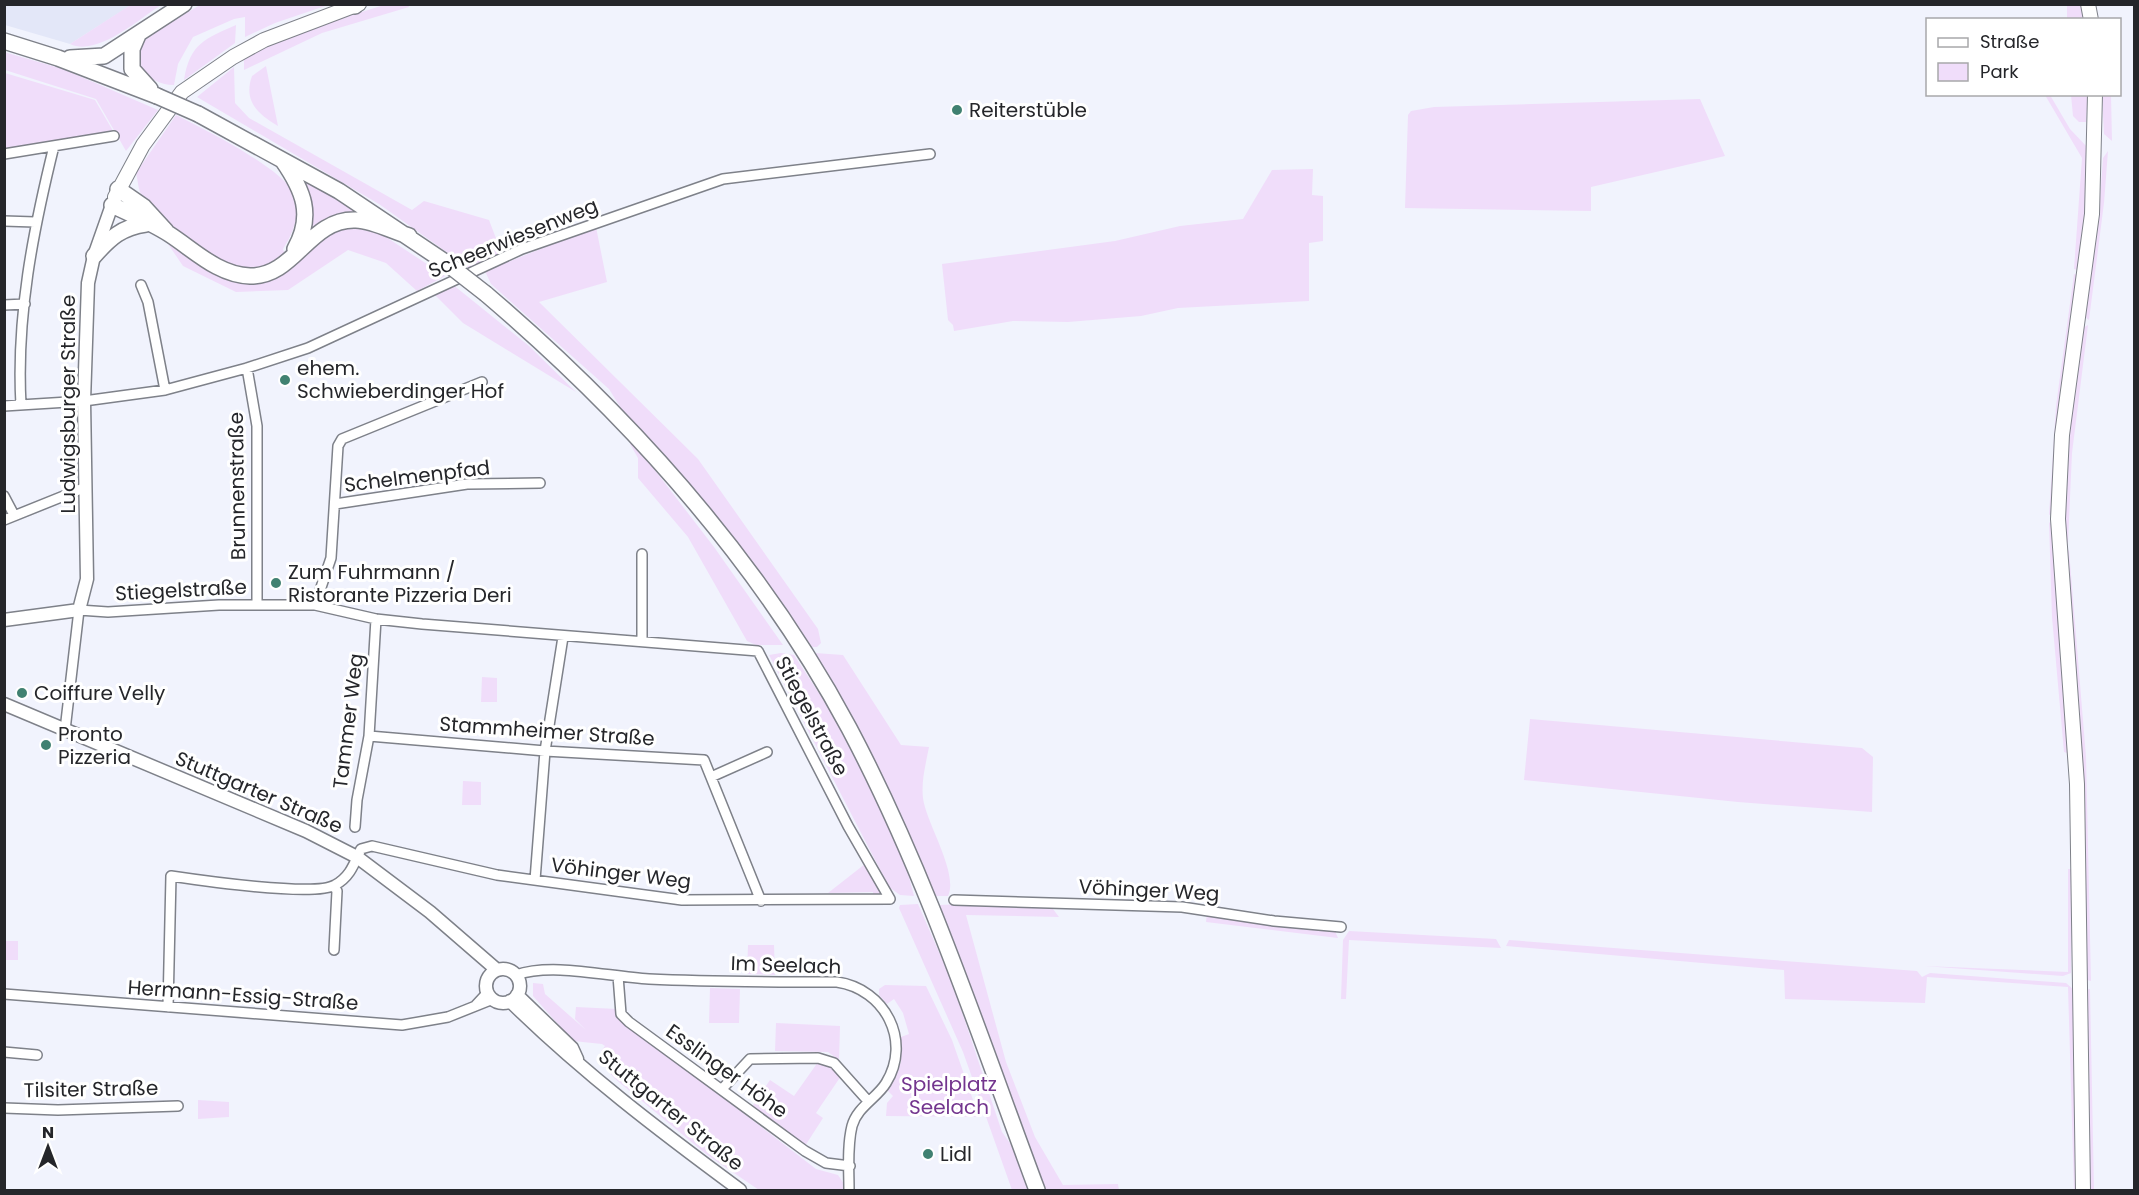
<svg xmlns="http://www.w3.org/2000/svg" width="2139" height="1195" viewBox="0 0 2139 1195" font-family="Poppins,sans-serif">
<style>
.built{fill:#e3e7f8}
.green{fill:#f0ddfa}
.lines{fill:none;stroke-linecap:round;stroke-linejoin:round}
.minor-casing{stroke:#7e8189;stroke-width:12}
.tertiary-casing{stroke:#7e8189;stroke-width:15}
.secondary-casing{stroke:#7e8189;stroke-width:16}
.primary-casing{stroke:#7e8189;stroke-width:18}
.minor{stroke:#fff;stroke-width:9}
.tertiary{stroke:#fff;stroke-width:12}
.secondary{stroke:#fff;stroke-width:14}
.primary{stroke:#fff;stroke-width:15}
.primary-bridge-casing{stroke:#7e8189;stroke-width:18;stroke-linecap:butt}
.primary-bridge{stroke:#fff;stroke-width:15}
.poi-dot{fill:#408171;stroke:#fff;stroke-width:2}
.labels{text-anchor:middle;stroke-width:6;stroke-linejoin:round;paint-order:stroke}
.poi-label{font-size:20px;fill:#25262a;stroke:#fff;text-anchor:start}
.street-label{font-size:20px;fill:#25262a;stroke:#fff}
.park-label{font-size:20px;fill:#73358e;stroke:#fff}
</style>
<rect width="100%" height="100%" fill="#f1f3fd"/>
<path class="built" d="M 4,5 L 5,4 L 131,5 L 70,44 L 5,25 Z"/>
<path class="green" d="M 132,4 L 161,5 C 139,19 97,57 70,44 Z
M 200,5 L 328,5 L 275,23 L 245,37 L 245,17 L 234,19 L 193,37 L 178,64 L 174,85 C 159,85 149,78 139,68 L 138,48 L 145,38 Z
M 384,5 L 408,5 L 409,7 L 322,33 L 244,70 L 244,58 L 291,34 Z
M 2067,5 L 2082,5 L 2084,19 L 2067,19 Z
M 236,25 L 235,43 L 184,80 C 190,43 205,39 236,25 Z
M 4,52 L 63,69 L 158,110 L 126,151 L 96,99 L 5,70 Z
M 266,66 L 278,126 C 258,114 243,101 252,76 Z
M 234,67 L 235,103 L 249,118 L 412,210 L 424,201 L 489,220 L 502,254 L 469,268 L 379,204 L 197,97 Z
M 5,73 L 95,100 L 116,136 L 5,153 Z
M 2045,95 L 2050,95 L 2070,129 L 2088,148 L 2085,241 L 2078,270 L 2074,269 L 2082,158 Z
M 2071,95 L 2088,95 L 2086,122 L 2079,122 L 2073,116 Z
M 2102,95 L 2111,95 L 2112,141 L 2104,134 Z
M 1700,99 L 1725,156 L 1591,187 L 1591,211 L 1405,208 L 1408,115 L 1411,111 L 1434,107 Z
M 176,115 C 202,128 280,167 293,192 C 302,211 294,232 283,249 L 285,255 C 275,263 265,268 251,270 C 224,273 158,217 142,196 C 138,190 138,180 136,173 Z
M 2108,151 L 2104,203 L 2089,320 L 2085,317 L 2099,213 L 2103,158 Z
M 1313,169 L 1312,195 L 1323,196 L 1323,241 L 1309,243 L 1309,301 L 1178,308 L 1141,316 L 1068,322 L 1013,321 L 954,331 L 953,325 L 948,320 L 942,264 L 1115,241 L 1180,226 L 1243,219 L 1272,170 Z
M 305,180 L 312,183 L 363,215 L 323,222 L 310,228 L 312,208 Z
M 353,227 L 383,235 L 445,276 L 417,291 L 386,263 L 348,250 L 288,290 L 236,292 L 183,266 L 168,244 C 199,265 237,299 277,277 C 289,271 298,260 309,251 C 323,238 334,230 353,227 Z
M 596,227 L 607,282 L 539,302 L 698,459 L 818,629 L 821,643 L 817,647 L 812,647 L 808,642 L 731,536 L 622,410 L 609,389 L 491,284 L 485,271 Z
M 2074,274 L 2078,275 L 2053,513 L 2049,515 L 2056,406 Z
M 452,284 L 529,346 L 576,392 L 463,323 L 433,293 Z
M 2088,325 L 2072,453 L 2068,543 L 2065,540 C 2064,468 2073,399 2083,328 Z
M 634,443 L 714,547 L 783,645 L 756,645 L 747,641 L 688,537 L 638,478 L 638,458 L 630,444 Z
M 2049,522 L 2053,526 L 2069,751 L 2067,753 L 2064,752 L 2052,617 Z
M 2069,550 L 2086,757 L 2091,981 L 2087,980 L 2066,552 Z
M 781,653 L 794,655 L 836,719 L 877,798 L 908,873 L 914,896 L 900,895 L 889,887 L 769,655 Z
M 815,653 L 843,655 L 901,745 L 929,747 C 926,763 921,781 923,798 C 926,823 959,873 948,896 L 936,896 L 858,729 Z
M 482,677 L 497,678 L 497,702 L 481,702 Z
M 1530,719 L 1862,748 L 1873,757 L 1872,812 L 1738,802 L 1524,780 Z
M 463,781 L 481,782 L 481,805 L 462,805 Z
M 865,864 L 881,894 L 873,897 L 873,892 L 828,893 Z
M 2068,869 L 2072,869 L 2071,973 L 2063,976 L 1924,966 L 2068,972 Z
M 918,904 L 952,982 L 1002,1132 L 1014,1149 L 1030,1190 L 1012,1190 L 963,1052 L 899,908 L 900,905 Z
M 964,904 L 1050,905 L 1059,917 L 966,915 L 1006,1062 L 1035,1137 L 1063,1185 L 1118,1184 L 1119,1190 L 1042,1190 L 946,928 L 940,905 Z
M 1207,913 L 1334,929 L 1338,938 L 1206,922 Z
M 1349,931 L 1496,939 L 1501,948 L 1349,940 L 1346,999 L 1341,999 L 1343,940 Z
M 1509,940 L 1917,971 L 1922,977 L 1930,973 L 2066,983 L 2073,989 L 2078,1190 L 2074,1190 L 2068,987 L 1927,977 L 1925,1003 L 1785,999 L 1784,970 L 1506,946 Z
M 5,941 L 18,941 L 18,960 L 5,960 Z
M 748,945 L 774,945 L 775,975 L 747,974 Z
M 533,983 L 543,984 L 545,994 L 586,1030 L 575,1019 L 576,1007 L 617,1009 L 622,1020 L 816,1169 L 838,1175 L 844,1184 L 843,1190 L 759,1190 L 706,1154 L 614,1078 L 603,1065 L 601,1051 L 605,1046 L 602,1044 L 573,1041 L 533,996 Z
M 885,985 L 926,986 L 952,1040 L 979,1117 L 886,1116 L 887,1103 L 893,1096 L 888,1091 L 901,1062 L 901,1037 L 909,1034 L 903,1013 L 894,999 L 887,1004 L 879,995 L 879,989 Z
M 710,988 L 740,989 L 739,1023 L 709,1023 Z
M 2089,989 L 2090,989 L 2094,1190 L 2089,1190 L 2086,991 Z
M 776,1023 L 840,1026 L 839,1060 L 828,1052 L 775,1051 Z
M 818,1062 L 830,1065 L 841,1076 L 816,1113 L 823,1118 L 805,1146 L 751,1108 L 770,1080 L 794,1096 Z
M 198,1100 L 229,1102 L 229,1117 L 198,1119 Z"/>
<g class="lines">
<defs>
<path id="minor" d="M 4,154 L 114,136
M 4,221 L 35,222
M 141,285 L 148,302 L 165,390
M 4,305 L 25,304
M 247,368 L 257,426 L 257,604
M 21,405 C 16,317 33,231 54,146
M 4,406 L 84,401 L 165,390 L 247,368 L 308,348 L 522,249 L 723,179 L 930,154
M 4,496 L 14,515
M 335,504 L 467,484 L 540,483
M 4,520 L 86,487
M 315,605 L 331,558 L 338,446 L 342,439 L 482,382
M 642,641 L 642,554
M 65,730 L 79,610 L 108,612 L 219,605 L 315,605 L 376,619 L 422,624 L 758,651 L 848,826 L 890,899 L 682,900 L 497,875 L 372,846 L 361,849 C 354,864 350,877 335,885 C 315,897 198,880 171,876 L 168,1007
M 369,736 L 545,751 L 704,760 L 761,901
M 711,777 L 767,752
M 355,827 L 357,800 L 369,736 L 376,619
M 535,880 L 545,751 L 563,637
M 954,900 L 1182,907 L 1274,921 L 1341,927
M 334,950 L 337,891 L 334,886
M 516,975 C 553,962 609,977 649,979 C 711,982 775,982 837,982 C 885,989 912,1041 886,1083 C 877,1098 857,1107 852,1126 C 847,1146 849,1170 849,1190
M 618,976 L 621,1014 L 629,1022 L 805,1151 L 826,1163 L 850,1166
M 4,994 L 402,1025 L 448,1017 L 493,999
M 475,1006 L 488,992
M 4,1052 L 37,1055
M 722,1089 L 750,1059 L 818,1058 L 834,1063 L 868,1101
M 4,1108 L 58,1110 L 178,1106"/>
<path id="tertiary" d="M 4,620 L 79,610 L 87,579 L 84,401 L 88,283 L 94,256 L 112,205
M 4,704 L 306,831 L 357,857 L 430,912 L 497,970
M486 986a17 17 0 1 1 34 0a17 17 0 1 1-34 0Z
M 517,995 L 572,1048 L 577,1059
M 510,1001 C 581,1071 660,1131 740,1190"/>
<path id="secondary" d="M 2088,4 L 2091,20
M 115,197 L 143,145 L 182,92 L 233,57 L 264,40 L 359,4
M 2083,1190 L 2077,784 L 2058,519 L 2062,435 L 2092,214 L 2095,94"/>
<path id="primary" d="M 355,4 L 355,6
M 138,35 L 132,49 L 132,69 L 150,89
M 4,41 L 58,58 L 157,96
M 70,58 L 104,56 L 184,4
M 198,114 L 339,191 L 445,262
M 283,161 C 303,190 314,215 295,249
M 118,189 L 144,207 L 166,231
M 112,205 C 130,214 152,223 169,234 C 194,250 218,275 250,276 C 295,277 309,218 356,220 C 374,221 392,231 409,236
M 94,256 C 110,238 122,227 146,224
M 486,294 C 630,417 759,560 849,728 C 927,875 979,1035 1037,1190"/>
</defs>
<use href="#minor" class="minor-casing"/>
<use href="#tertiary" class="tertiary-casing"/>
<use href="#secondary" class="secondary-casing"/>
<use href="#primary" class="primary-casing"/>
<use href="#minor" class="minor"/>
<use href="#tertiary" class="tertiary"/>
<use href="#secondary" class="secondary"/>
<use href="#primary" class="primary"/>
<defs>
<path id="primary-bridge" d="M 157,96 L 198,114
M 445,262 L 486,294"/>
</defs>
<use href="#primary-bridge" class="primary-bridge-casing"/>
<use href="#primary-bridge" class="primary-bridge"/>
</g>
<g class="poi-dot">
<circle cx="957" cy="110" r="6"/>
<circle cx="285" cy="380" r="6"/>
<circle cx="276" cy="583" r="6"/>
<circle cx="22" cy="693" r="6"/>
<circle cx="46" cy="745" r="6"/>
<circle cx="928" cy="1154" r="6"/>
</g>
<g class="labels">
<g class="poi-label">
<text x="969" y="117">Reiterstüble</text>
<text x="297" y="375">ehem.<tspan x="297" dy="23">Schwieberdinger Hof</tspan></text>
<text x="288" y="579">Zum Fuhrmann /<tspan x="288" dy="23">Ristorante Pizzeria Deri</tspan></text>
<text x="34" y="700">Coiffure Velly</text>
<text x="58" y="741">Pronto<tspan x="58" dy="23">Pizzeria</tspan></text>
<text x="940" y="1161">Lidl</text>
</g>
<g class="street-label">
<text transform="translate(513 238) rotate(-22)" y="7">Scheerwiesenweg</text>
<text transform="translate(68 404) rotate(-90)" y="7">Ludwigsburger Straße</text>
<text transform="translate(417 476) rotate(-7)" y="7">Schelmenpfad</text>
<text transform="translate(237 486) rotate(-91)" y="7">Brunnenstraße</text>
<text transform="translate(181 590) rotate(-3)" y="7">Stiegelstraße</text>
<text transform="translate(812 716) rotate(62)" y="7">Stiegelstraße</text>
<text transform="translate(348 721) rotate(-83)" y="7">Tammer Weg</text>
<text transform="translate(547 731) rotate(4)" y="7">Stammheimer Straße</text>
<text transform="translate(259 792) rotate(23)" y="7">Stuttgarter Straße</text>
<text transform="translate(621 873) rotate(7)" y="7">Vöhinger Weg</text>
<text transform="translate(1149 890) rotate(3)" y="7">Vöhinger Weg</text>
<text transform="translate(786 965) rotate(2)" y="7">Im Seelach</text>
<text transform="translate(243 995) rotate(4)" y="7">Hermann-Essig-Straße</text>
<text transform="translate(727 1071) rotate(36)" y="7">Esslinger Höhe</text>
<text transform="translate(91 1089) rotate(-1)" y="7">Tilsiter Straße</text>
<text transform="translate(671 1110) rotate(39)" y="7">Stuttgarter Straße</text>
</g>
<g class="park-label">
<text x="949" y="1091">Spielplatz<tspan x="949" dy="23">Seelach</tspan></text>
</g>
</g>
<rect width="2139" height="1195" fill="none" stroke="#25262a" stroke-width="12"/>
<rect x="1926" y="18" width="195" height="78" fill="#ffffff" stroke="#a8a8aa" stroke-width="1.5"/>
<rect x="1938" y="38" width="30" height="9" fill="#ffffff" stroke="#a8a8aa" stroke-width="1.5"/>
<text x="1980" y="48" font-size="18" fill="#25262a">Straße</text>
<rect x="1938" y="63" width="30" height="18" fill="#f0ddfa" stroke="#a8a8aa" stroke-width="1.5"/>
<text x="1980" y="78" font-size="18" fill="#25262a">Park</text>
<g transform="translate(48 1147)" stroke="#ffffff" stroke-width="4.5" paint-order="stroke">
<path d="M0-4.5L10 22L0 15L-10 22Z" fill="#25262a"/>
<text y="-9" font-size="16" font-weight="bold" text-anchor="middle" fill="#25262a">N</text>
</g>
</svg>
